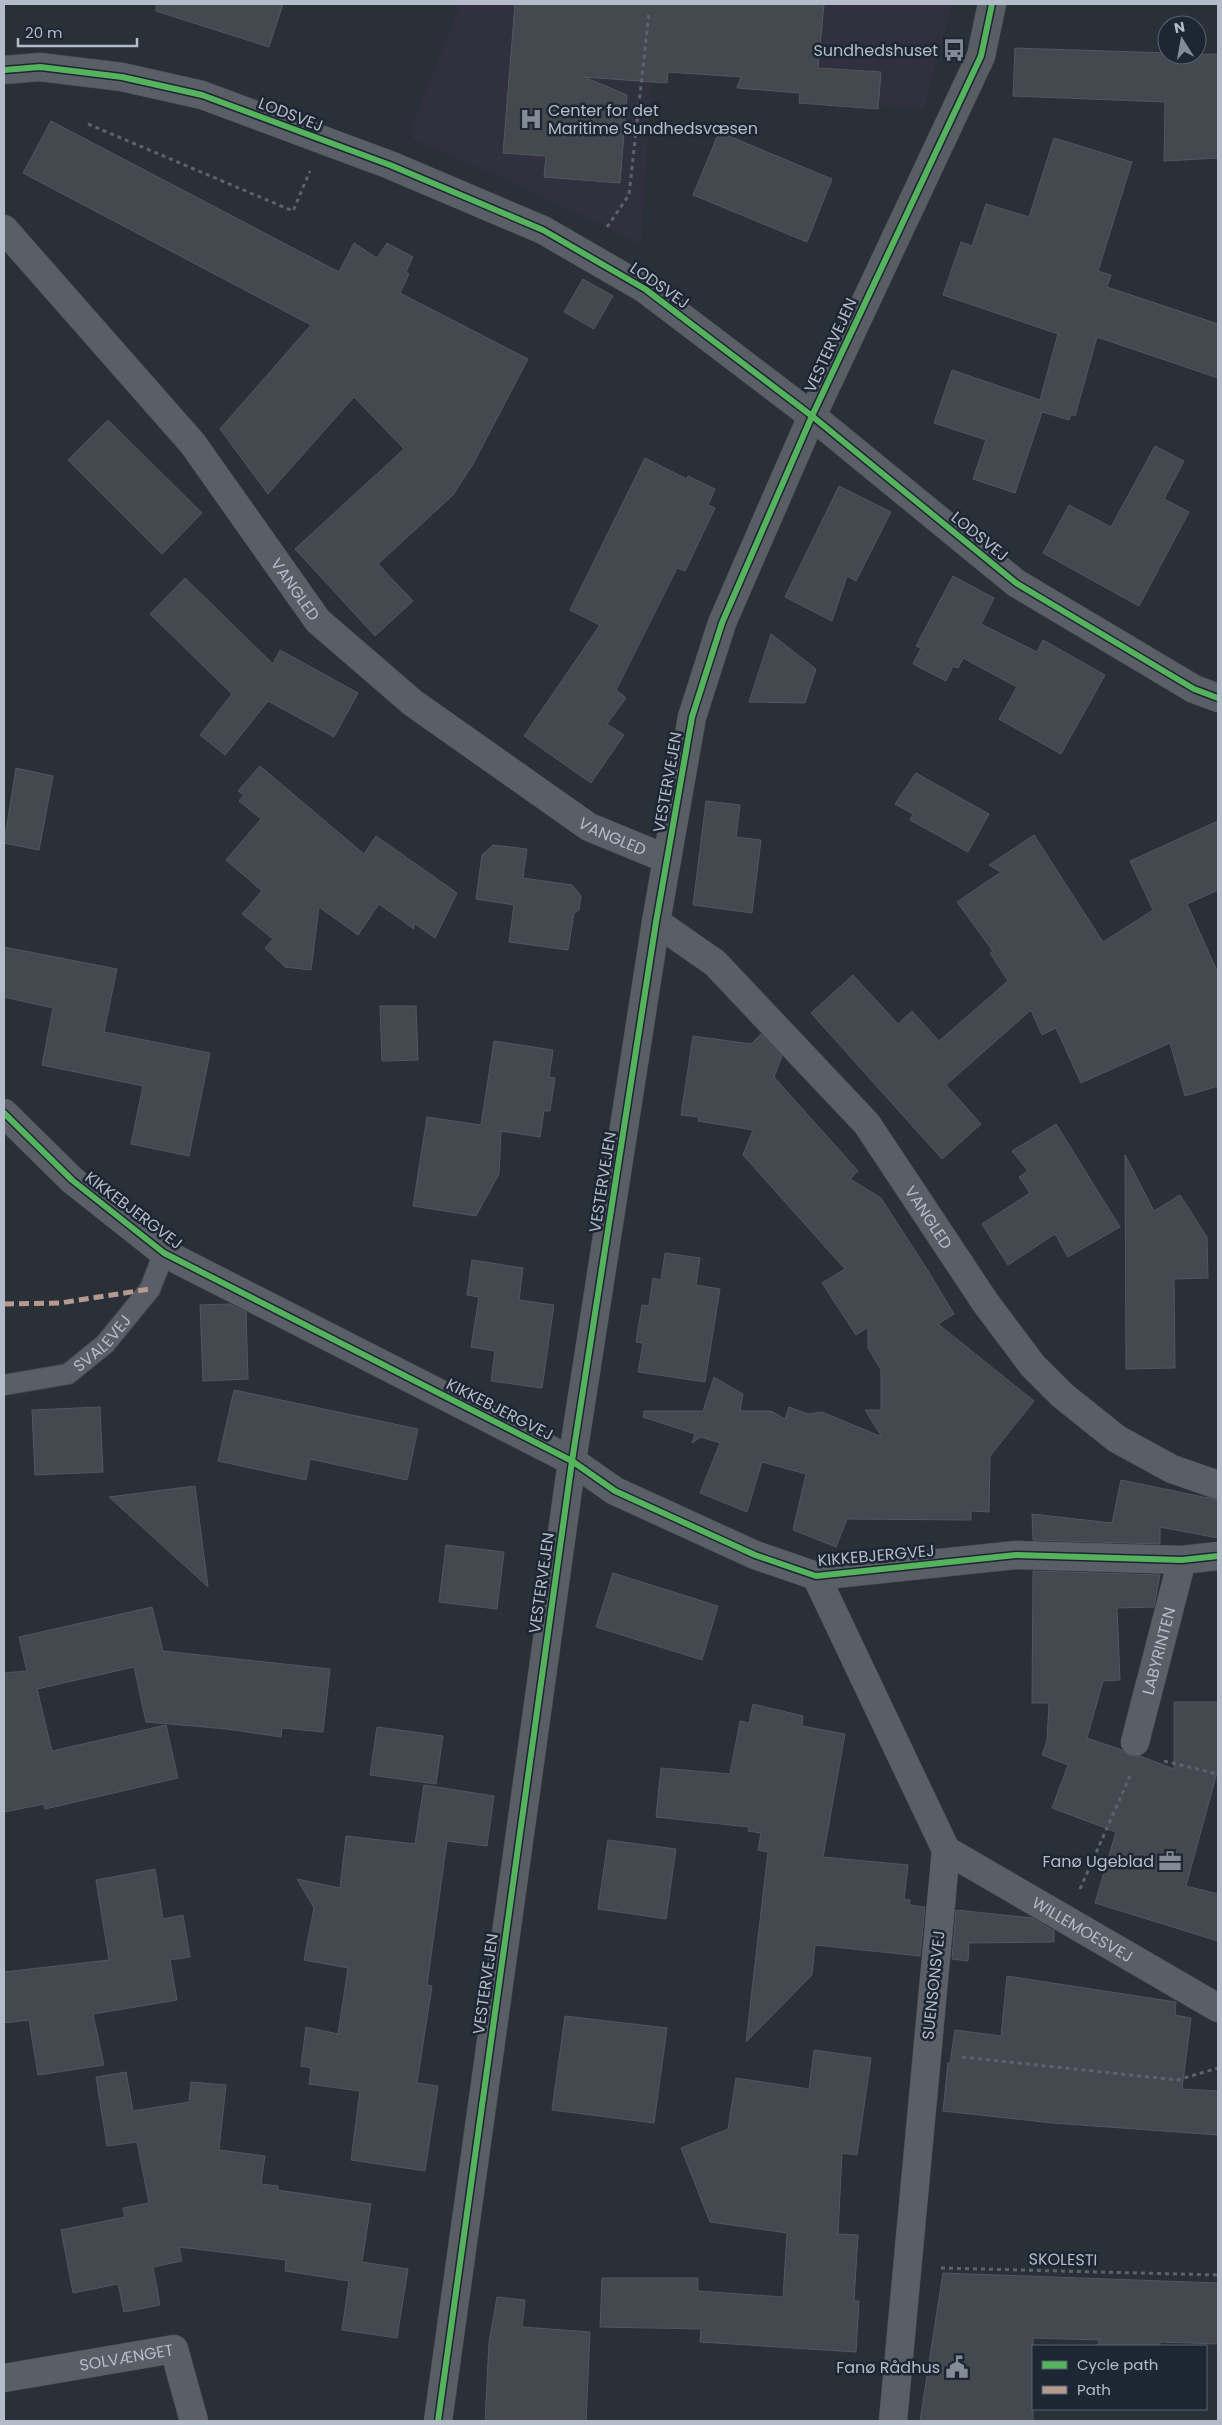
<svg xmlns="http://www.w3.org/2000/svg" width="1222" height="2425" viewBox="0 0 1222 2425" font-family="Poppins,sans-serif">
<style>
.medical{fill:#31303e}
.building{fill:#444950;stroke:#52575f}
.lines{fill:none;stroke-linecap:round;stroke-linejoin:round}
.lane-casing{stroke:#484c53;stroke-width:22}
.street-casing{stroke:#484c53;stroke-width:29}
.secondary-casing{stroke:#484c53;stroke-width:29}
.path{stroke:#5d636a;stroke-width:3;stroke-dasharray:4 4;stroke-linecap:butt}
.lane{stroke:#5a5e66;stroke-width:20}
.street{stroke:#5a5e66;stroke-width:28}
.secondary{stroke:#595d64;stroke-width:28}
.quiet{stroke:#b69a8f;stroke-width:5;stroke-dasharray:10 5;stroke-linecap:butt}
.cycleway-casing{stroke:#1d2633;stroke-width:9}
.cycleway{stroke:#56b35d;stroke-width:6}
.labels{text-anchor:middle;stroke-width:5;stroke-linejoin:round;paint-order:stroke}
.poi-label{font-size:16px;fill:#b4bcc9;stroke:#1d2633;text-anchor:end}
.street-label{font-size:16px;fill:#b4bcc9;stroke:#1d2633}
</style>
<rect width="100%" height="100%" fill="#2a3038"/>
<path class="medical" d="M 460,4 L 952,4 L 924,109 L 879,105 L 878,109 L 813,105 L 813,94 L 751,78 L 652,73 L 641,245 L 502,177 L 413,140 L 410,129 Z"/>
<path class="building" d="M 157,4 L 283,4 L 269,47 L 156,11 Z
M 515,4 L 824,4 L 818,68 L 881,72 L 878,109 L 799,103 L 800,93 L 737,88 L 741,77 L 668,72 L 667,83 L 584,77 L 627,95 L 620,183 L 544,177 L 546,156 L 503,153 Z
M 1015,48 L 1167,53 L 1167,55 L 1218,54 L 1218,158 L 1164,161 L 1165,102 L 1013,96 Z
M 51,121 L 339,272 L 354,243 L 377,258 L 387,243 L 413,257 L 406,272 L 409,274 L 400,293 L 528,359 L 473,464 L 453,495 L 378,564 L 413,601 L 375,636 L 295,549 L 404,449 L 354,397 L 268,494 L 220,429 L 311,325 L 23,173 Z
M 719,132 L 832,179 L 807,242 L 693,195 Z
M 1054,138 L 1132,162 L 1098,271 L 1111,275 L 1107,287 L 1218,324 L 1218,378 L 1097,337 L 1075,416 L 1071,414 L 1069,420 L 1042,412 L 1015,493 L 973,479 L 986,440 L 934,423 L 952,370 L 1040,400 L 1058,334 L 943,295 L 961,242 L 972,246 L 986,204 L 1029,217 Z
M 583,279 L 613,296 L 594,329 L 564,312 Z
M 108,420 L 202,513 L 162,554 L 68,460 Z
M 1155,446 L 1184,461 L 1164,499 L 1189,512 L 1139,606 L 1043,553 L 1069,505 L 1111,527 Z
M 645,458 L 687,479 L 688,476 L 715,489 L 708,505 L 715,508 L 685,571 L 677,568 L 616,690 L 626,698 L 607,724 L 624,735 L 591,783 L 524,736 L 600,625 L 570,610 Z
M 839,486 L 891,512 L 856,581 L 847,576 L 832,621 L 785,597 Z
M 953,576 L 994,598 L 981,624 L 1037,652 L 1043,640 L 1105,675 L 1061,754 L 999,719 L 1017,687 L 963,658 L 958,668 L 953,666 L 946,681 L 913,664 L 921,648 L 916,646 Z
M 185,578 L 273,664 L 280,650 L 358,693 L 334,737 L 268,701 L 225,755 L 200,735 L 232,694 L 150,614 Z
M 771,634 L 816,669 L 805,703 L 749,702 Z
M 260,766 L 364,854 L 376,836 L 457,893 L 435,938 L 414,923 L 414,929 L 379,904 L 358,935 L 319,907 L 311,970 L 285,967 L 265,948 L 273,939 L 242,914 L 262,891 L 226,860 L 261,819 L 239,801 L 244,795 L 238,791 Z
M 16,768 L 53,776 L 39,850 L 4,843 Z
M 916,773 L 989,814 L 968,852 L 910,820 L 913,814 L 895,804 Z
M 706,801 L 740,805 L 736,837 L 761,840 L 752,913 L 693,905 Z
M 1218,821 L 1218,890 L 1187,904 L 1218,973 L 1218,1086 L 1185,1096 L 1170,1043 L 1081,1083 L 1056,1028 L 1042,1035 L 1031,1010 L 946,1085 L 981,1124 L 942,1159 L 811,1013 L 853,975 L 898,1024 L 912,1011 L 939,1041 L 1008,981 L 990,953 L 993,951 L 957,902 L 1001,872 L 989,865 L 1034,835 L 1103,942 L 1153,910 L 1130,861 Z
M 493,845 L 527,849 L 523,878 L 572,885 L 581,896 L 579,910 L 574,913 L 568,950 L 509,942 L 514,905 L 476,899 L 482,855 Z
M 4,947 L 117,969 L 104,1032 L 210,1053 L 189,1156 L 131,1144 L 143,1086 L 42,1065 L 53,1008 L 4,997 Z
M 380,1006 L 416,1006 L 418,1060 L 382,1061 Z
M 761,1034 L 782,1056 L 774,1077 L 858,1171 L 850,1179 L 881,1198 L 930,1274 L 954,1314 L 938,1324 L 1034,1401 L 990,1456 L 989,1512 L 971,1511 L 971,1520 L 847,1519 L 836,1547 L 793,1530 L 806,1474 L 762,1462 L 747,1512 L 700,1493 L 720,1443 L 701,1437 L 692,1443 L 695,1434 L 643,1417 L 644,1411 L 703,1411 L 714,1377 L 743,1394 L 740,1411 L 771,1411 L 785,1419 L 789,1407 L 808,1414 L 822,1412 L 882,1437 L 865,1410 L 881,1410 L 881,1370 L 868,1348 L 868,1327 L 856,1335 L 822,1283 L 845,1269 L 743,1155 L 753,1130 L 698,1121 L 699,1117 L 681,1115 L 693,1036 L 751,1044 Z
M 494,1041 L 553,1050 L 549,1077 L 555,1078 L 550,1111 L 544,1111 L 540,1137 L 501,1131 L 499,1174 L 476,1216 L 413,1206 L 427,1117 L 481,1125 Z
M 1056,1124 L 1120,1227 L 1068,1257 L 1055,1234 L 1008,1265 L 982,1224 L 1030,1193 L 1019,1177 L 1028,1171 L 1012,1151 Z
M 1125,1155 L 1154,1211 L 1180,1195 L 1207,1237 L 1208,1278 L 1174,1279 L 1175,1368 L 1126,1369 Z
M 665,1253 L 700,1258 L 696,1285 L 720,1289 L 705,1382 L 638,1372 L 643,1343 L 636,1342 L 642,1305 L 649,1306 L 653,1278 L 661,1280 Z
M 472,1260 L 523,1268 L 519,1300 L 554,1305 L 542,1388 L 491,1381 L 495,1351 L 471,1347 L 479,1297 L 467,1295 Z
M 229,1304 L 246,1312 L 248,1379 L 203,1381 L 200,1305 Z
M 234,1390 L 418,1429 L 407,1480 L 310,1459 L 306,1480 L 218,1461 Z
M 100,1407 L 103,1472 L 35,1475 L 32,1410 Z
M 1121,1480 L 1218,1500 L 1218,1538 L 1160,1527 L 1160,1544 L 1033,1540 L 1032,1514 L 1112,1523 Z
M 195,1486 L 208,1587 L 109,1497 Z
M 446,1545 L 504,1552 L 497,1609 L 439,1602 Z
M 1033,1571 L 1160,1575 L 1154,1607 L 1117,1608 L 1120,1680 L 1103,1681 L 1087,1738 L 1122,1750 L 1131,1757 L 1140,1756 L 1174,1769 L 1174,1702 L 1218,1702 L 1218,1769 L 1186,1886 L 1218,1894 L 1218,1941 L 1095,1903 L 1116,1832 L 1052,1808 L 1068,1765 L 1042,1755 L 1047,1741 L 1049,1703 L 1032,1703 Z
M 613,1573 L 718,1606 L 702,1660 L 596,1627 Z
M 152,1607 L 163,1651 L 330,1669 L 323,1732 L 282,1728 L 281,1737 L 227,1729 L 146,1722 L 134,1667 L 37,1689 L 52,1751 L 166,1725 L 178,1778 L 45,1809 L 44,1804 L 4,1812 L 4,1673 L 27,1671 L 19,1637 Z
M 753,1704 L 803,1716 L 802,1726 L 845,1734 L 823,1857 L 908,1865 L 904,1899 L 910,1900 L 909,1905 L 925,1907 L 920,1956 L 815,1945 L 812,1975 L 746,2042 L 768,1852 L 758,1850 L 761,1833 L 748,1831 L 749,1827 L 656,1817 L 661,1768 L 730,1774 L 740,1721 L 749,1723 Z
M 377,1727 L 443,1736 L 436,1784 L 370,1775 Z
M 424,1785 L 494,1796 L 487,1846 L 447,1841 L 427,1985 L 432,1986 L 417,2083 L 438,2086 L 425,2171 L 351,2160 L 360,2091 L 309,2084 L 311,2068 L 301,2066 L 306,2027 L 338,2034 L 348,1968 L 304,1960 L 314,1908 L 297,1879 L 340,1888 L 346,1836 L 415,1844 Z
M 608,1840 L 676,1849 L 666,1919 L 598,1909 Z
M 155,1869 L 163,1919 L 183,1915 L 190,1957 L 170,1960 L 177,2000 L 93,2014 L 104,2065 L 38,2075 L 29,2020 L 4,2023 L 4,1972 L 109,1960 L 96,1880 Z
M 956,1910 L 1032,1918 L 1054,1931 L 1054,1942 L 969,1943 L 968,1961 L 952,1959 Z
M 1007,1976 L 1176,2002 L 1175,2015 L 1191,2018 L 1182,2089 L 1218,2091 L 1218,2135 L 1053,2123 L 943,2111 L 948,2063 L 950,2063 L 955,2030 L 1001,2036 Z
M 565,2016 L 667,2028 L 654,2123 L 552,2110 Z
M 814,2050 L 871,2058 L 857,2155 L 842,2153 L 838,2234 L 858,2235 L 854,2301 L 859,2301 L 856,2352 L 700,2342 L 701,2329 L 600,2327 L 602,2278 L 698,2278 L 698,2291 L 783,2297 L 787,2233 L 710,2222 L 681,2148 L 728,2129 L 736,2078 L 809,2089 Z
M 126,2072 L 133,2111 L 189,2102 L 191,2082 L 226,2085 L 219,2150 L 265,2156 L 261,2184 L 278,2186 L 278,2190 L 371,2204 L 362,2262 L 408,2269 L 397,2338 L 342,2330 L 349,2281 L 285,2271 L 286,2260 L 179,2247 L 182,2261 L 153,2267 L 160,2305 L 124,2312 L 118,2284 L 73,2293 L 61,2230 L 125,2217 L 123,2208 L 149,2203 L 137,2142 L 107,2146 L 96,2077 Z
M 943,2273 L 1218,2283 L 1218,2344 L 1160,2342 L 1160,2346 L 1098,2346 L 1099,2340 L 1033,2338 L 1033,2421 L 920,2421 Z
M 497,2297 L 525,2300 L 522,2327 L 590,2332 L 586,2421 L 485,2421 L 489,2343 Z"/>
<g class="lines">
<defs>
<g id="lane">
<path id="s1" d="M 4,1385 L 68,1374 L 105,1344 L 150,1289 L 164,1253"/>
</g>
<g id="street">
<path d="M 4,70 L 40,67 L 122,77 L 202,95 L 390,165 L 543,230 L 645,289 L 812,416 L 1016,583 L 1194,689 L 1218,698"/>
<path id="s2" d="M 4,229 L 193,444 L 318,621 L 413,703 L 589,827 L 667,859"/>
<path id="s3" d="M 656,922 L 715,963 L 867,1124 L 985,1302 L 1033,1366 L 1062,1395 L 1117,1439 L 1172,1469 L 1218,1485"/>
<path d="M 4,1113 L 72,1180 L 164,1253 L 572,1461 L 615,1491 L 755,1555 L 816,1576 L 1016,1555 L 1182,1560 L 1218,1556"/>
<path d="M 816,1576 L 946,1850 L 893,2421"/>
<path id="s4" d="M 1135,1742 L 1182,1560"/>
<path id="s5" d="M 946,1850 L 1218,2008"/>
<path id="s6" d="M 4,2378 L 174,2349 L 194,2421"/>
</g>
<path id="secondary" d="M 438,2421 L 572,1461 L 656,922 L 692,717 L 722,623 L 812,416 L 981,56 L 992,4"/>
</defs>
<use href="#lane" class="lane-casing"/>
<use href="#street" class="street-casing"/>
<use href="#secondary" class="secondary-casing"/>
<path class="path" d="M 88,124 L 293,211 L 310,171
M 607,227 L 629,195 L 649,12
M 1164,1761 L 1218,1774
M 1080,1889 L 1130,1776
M 962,2057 L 1177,2080 L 1218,2068
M 941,2268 L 1218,2275"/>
<use href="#lane" class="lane"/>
<use href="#street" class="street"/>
<use href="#secondary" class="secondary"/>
<path class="quiet" d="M 4,1304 L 60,1303 L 150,1289"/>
<defs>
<path id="cycleway" d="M 4,70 L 40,67 L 122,77 L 202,95 L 390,165 L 543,230 L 645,289 L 812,416 L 1016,583 L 1194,689 L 1218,698
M 4,1113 L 72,1180 L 164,1253 L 572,1461 L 615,1491 L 755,1555 L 816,1576 L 1016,1555 L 1182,1560 L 1218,1556
M 438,2421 L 572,1461 L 656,922 L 692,717 L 722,623 L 812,416 L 981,56 L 992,4"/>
</defs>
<use href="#cycleway" class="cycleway-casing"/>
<use href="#cycleway" class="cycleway"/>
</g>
<defs>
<symbol id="bus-bare" viewBox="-9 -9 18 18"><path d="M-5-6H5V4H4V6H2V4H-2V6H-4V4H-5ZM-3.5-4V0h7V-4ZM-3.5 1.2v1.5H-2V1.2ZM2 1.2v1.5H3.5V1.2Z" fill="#848b96" stroke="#1d2633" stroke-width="2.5" paint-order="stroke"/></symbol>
<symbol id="hospital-bare" viewBox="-9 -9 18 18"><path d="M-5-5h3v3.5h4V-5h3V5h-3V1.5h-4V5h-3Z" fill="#848b96" stroke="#1d2633" stroke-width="2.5" paint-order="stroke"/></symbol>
<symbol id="office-bare" viewBox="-9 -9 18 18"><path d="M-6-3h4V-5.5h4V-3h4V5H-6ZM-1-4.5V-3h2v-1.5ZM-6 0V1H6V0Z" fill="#848b96" stroke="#1d2633" stroke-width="2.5" paint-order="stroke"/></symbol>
<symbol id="civic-bare" viewBox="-9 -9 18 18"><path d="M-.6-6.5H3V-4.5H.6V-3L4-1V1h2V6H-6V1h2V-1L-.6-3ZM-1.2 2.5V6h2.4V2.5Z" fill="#848b96" stroke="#1d2633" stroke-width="2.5" paint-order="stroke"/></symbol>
</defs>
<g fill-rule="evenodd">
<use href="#bus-bare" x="938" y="34" width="32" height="32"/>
<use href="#hospital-bare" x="515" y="103" width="32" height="32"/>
<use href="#office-bare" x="1154" y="1845" width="32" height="32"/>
<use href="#civic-bare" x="941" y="2351" width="32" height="32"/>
</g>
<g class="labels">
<g class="poi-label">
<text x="938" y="56">Sundhedshuset</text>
<text x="548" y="116" text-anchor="start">Center for det<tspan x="548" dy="18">Maritime Sundhedsvæsen</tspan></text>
<text x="1154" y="1867">Fanø Ugeblad</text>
<text x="940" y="2373">Fanø Rådhus</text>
</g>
<g class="street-label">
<text transform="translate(291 114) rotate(21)" y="6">LODSVEJ</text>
<text transform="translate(660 285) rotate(35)" y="6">LODSVEJ</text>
<text transform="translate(830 345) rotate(-65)" y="6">VESTERVEJEN</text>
<text transform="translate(980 536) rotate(39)" y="6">LODSVEJ</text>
<text dy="6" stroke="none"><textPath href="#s2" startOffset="464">VANGLED</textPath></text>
<text transform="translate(667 782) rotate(-80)" y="6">VESTERVEJEN</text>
<text dy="6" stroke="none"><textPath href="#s2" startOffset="869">VANGLED</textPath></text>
<text transform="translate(602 1182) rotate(-81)" y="6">VESTERVEJEN</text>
<text transform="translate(134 1210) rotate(37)" y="6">KIKKEBJERGVEJ</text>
<text dy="6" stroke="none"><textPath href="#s3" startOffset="405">VANGLED</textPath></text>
<text dy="6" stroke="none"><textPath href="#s1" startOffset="111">SVALEVEJ</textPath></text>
<text transform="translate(500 1409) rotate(27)" y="6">KIKKEBJERGVEJ</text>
<text transform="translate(876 1555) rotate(-5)" y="6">KIKKEBJERGVEJ</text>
<text transform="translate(541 1583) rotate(-82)" y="6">VESTERVEJEN</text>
<text dy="6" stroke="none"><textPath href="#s4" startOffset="94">LABYRINTEN</textPath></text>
<text dy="6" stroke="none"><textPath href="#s5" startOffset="158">WILLEMOESVEJ</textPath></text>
<text transform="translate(485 1984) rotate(-82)" y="6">VESTERVEJEN</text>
<text transform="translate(933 1985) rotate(-84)" y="6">SUENSONSVEJ</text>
<text transform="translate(1063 2259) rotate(1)" y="6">SKOLESTI</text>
<text dy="6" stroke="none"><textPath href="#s6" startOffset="124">SOLVÆNGET</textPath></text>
</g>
</g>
<rect width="1222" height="2425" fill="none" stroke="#b4bcc9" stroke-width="10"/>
<rect x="1032" y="2345" width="175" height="65" fill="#1d2633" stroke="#59626f"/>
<rect x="1042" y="2361" width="25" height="8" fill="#56b35d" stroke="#59626f"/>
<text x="1077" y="2370" font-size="15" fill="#b4bcc9">Cycle path</text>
<rect x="1042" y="2386" width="25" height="8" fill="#b69a8f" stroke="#59626f"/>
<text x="1077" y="2395" font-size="15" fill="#b4bcc9">Path</text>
<g transform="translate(1182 40) rotate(349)"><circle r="24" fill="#1d2633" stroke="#59626f"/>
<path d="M0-4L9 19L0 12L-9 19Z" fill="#848b96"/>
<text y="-8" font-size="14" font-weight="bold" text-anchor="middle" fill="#b4bcc9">N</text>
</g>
<path d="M18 38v8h119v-8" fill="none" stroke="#b4bcc9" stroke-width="2.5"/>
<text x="25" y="38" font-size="15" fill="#b4bcc9" stroke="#1d2633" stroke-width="4" paint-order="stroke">20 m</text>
</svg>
